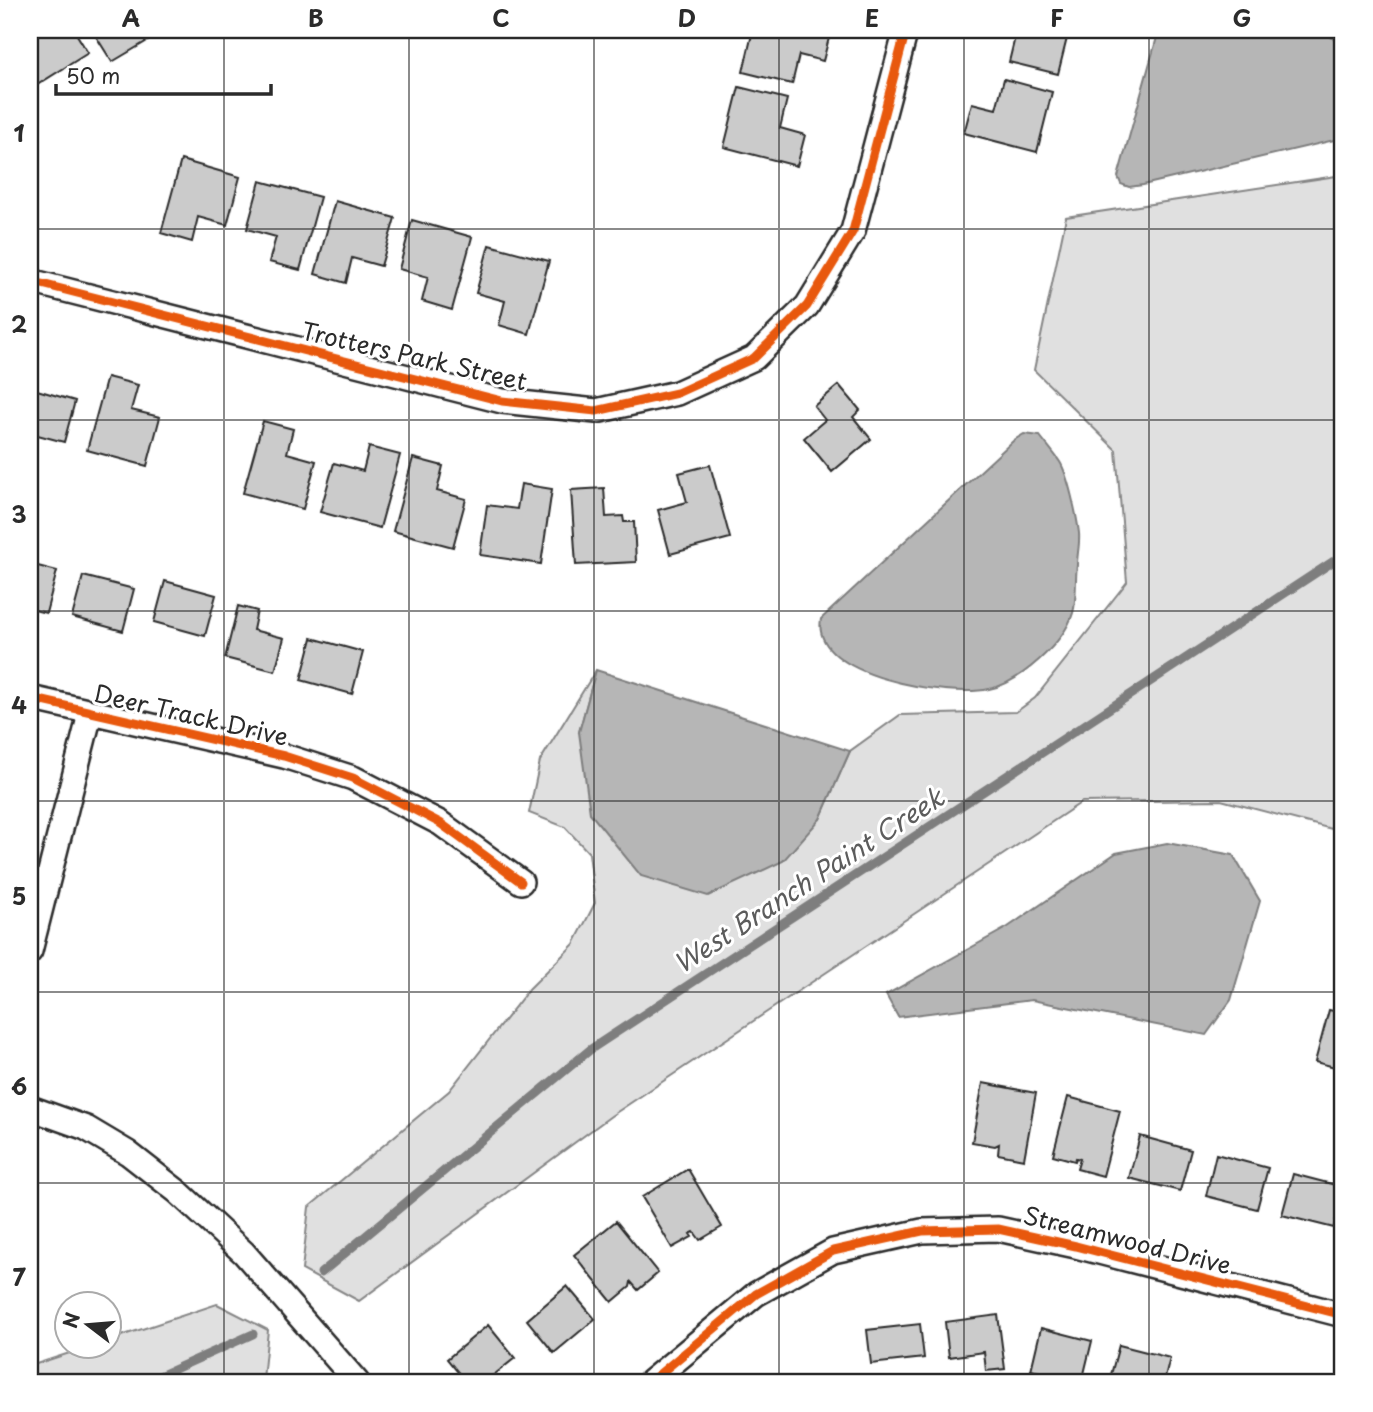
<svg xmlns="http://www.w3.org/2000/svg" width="1373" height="1412" viewBox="0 0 1373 1412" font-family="'Playpen Sans',sans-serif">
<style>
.green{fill:#e0e0e0;stroke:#868686;stroke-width:2}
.water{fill:#b6b6b6;stroke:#7e7e7e;stroke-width:2}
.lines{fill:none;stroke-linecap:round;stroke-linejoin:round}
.stream{stroke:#7e7e7e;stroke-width:9}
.building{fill:#cbcbcb;stroke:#2b2b2b;stroke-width:2}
.street-casing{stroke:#2b2b2b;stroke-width:28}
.street{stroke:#fff;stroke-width:23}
.cycleway-casing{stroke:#fff;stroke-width:13}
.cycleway{stroke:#e8590c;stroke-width:9}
.grid{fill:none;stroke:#2b2b2b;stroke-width:2;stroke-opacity:0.55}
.labels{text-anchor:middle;stroke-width:6;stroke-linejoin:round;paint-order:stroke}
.street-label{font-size:24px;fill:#2b2b2b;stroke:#fff}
.water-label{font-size:26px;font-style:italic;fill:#5c5c5c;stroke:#fff}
.neatline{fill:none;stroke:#2b2b2b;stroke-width:2.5}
.grid-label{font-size:23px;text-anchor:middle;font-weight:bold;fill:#2b2b2b}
</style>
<rect width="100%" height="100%" fill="#fff"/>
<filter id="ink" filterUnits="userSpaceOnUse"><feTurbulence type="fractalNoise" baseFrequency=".0143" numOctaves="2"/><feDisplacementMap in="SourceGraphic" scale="14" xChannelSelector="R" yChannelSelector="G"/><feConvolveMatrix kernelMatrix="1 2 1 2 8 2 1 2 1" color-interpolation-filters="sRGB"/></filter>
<g filter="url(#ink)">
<path class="green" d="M 1343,175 L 1343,832 L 1221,800 L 1082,802 L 611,1116 L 359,1301 L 302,1270 L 309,1207 L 449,1091 L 529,989 L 574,944 L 595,903 L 589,853 L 565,827 L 529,813 L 540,761 L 596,670 L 579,732 L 820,819 L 850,751 L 900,715 L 1016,712 L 1035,698 L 1127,582 L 1116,450 L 1034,370 L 1066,217 Z
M 217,1304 L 268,1330 L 263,1379 L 257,1382 L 30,1382 L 30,1366 L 91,1346 L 108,1346 L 109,1340 Z"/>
<path class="water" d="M 1159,30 L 1317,30 L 1343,43 L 1343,138 L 1143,185 L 1129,187 L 1121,184 L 1118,177 L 1121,166 Z
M 1024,434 L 1040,436 C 1047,445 1054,453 1060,462 C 1068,475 1077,517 1079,533 C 1080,544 1077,555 1077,565 C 1075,580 1077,599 1073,613 C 1064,643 1019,683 989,689 C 950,698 810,677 821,619 L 1014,440 Z
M 596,670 L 850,751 L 820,819 L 783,861 L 708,896 L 641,876 L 590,813 L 579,732 Z
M 1167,843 L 1233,855 L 1260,901 L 1231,1000 L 1206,1035 L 1032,1000 L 898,1017 L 886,995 L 1008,927 L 1116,853 Z"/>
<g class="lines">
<path class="stream" d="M 321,1273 L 591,1049 L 1343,555
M 146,1382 L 253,1334"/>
</g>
<path class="building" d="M 30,30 L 74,30 L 88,53 L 37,85 L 30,72 Z
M 92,30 L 163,30 L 164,31 L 112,62 Z
M 753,30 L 831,30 L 823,61 L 799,55 L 792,84 L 743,72 Z
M 1005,30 L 1069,30 L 1058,74 L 1009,62 L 1016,33 Z
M 1004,79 L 1052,92 L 1037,152 L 964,133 L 972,103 L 996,109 Z
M 739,87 L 787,99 L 780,128 L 805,135 L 797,166 L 724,147 Z
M 181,160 L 240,177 L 227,225 L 198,217 L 192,242 L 161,233 Z
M 260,181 L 320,197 L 300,270 L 269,262 L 276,237 L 247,229 Z
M 335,201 L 395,218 L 381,266 L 352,258 L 346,283 L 315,274 Z
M 412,220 L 472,237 L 452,310 L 422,301 L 428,277 L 399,269 Z
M 489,245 L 549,261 L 529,334 L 499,325 L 505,301 L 476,293 Z
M 107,377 L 138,385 L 131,410 L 160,417 L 147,466 L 87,450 Z
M 839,385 L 860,410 L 853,417 L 871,439 L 832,472 L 804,438 L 825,420 L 814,406 Z
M 30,388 L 75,401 L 64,442 L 30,433 Z
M 263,421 L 293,429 L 287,453 L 316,461 L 303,509 L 243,493 Z
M 369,447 L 400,455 L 380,528 L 320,512 L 334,463 L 363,471 Z
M 413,458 L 443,466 L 437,491 L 466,499 L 453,547 L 393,531 Z
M 710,465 L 730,538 L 670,554 L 658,510 L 687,502 L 679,473 Z
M 521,484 L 552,489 L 541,564 L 480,555 L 487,505 L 517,509 Z
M 604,488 L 606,517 L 623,516 L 624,522 L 634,522 L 636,562 L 576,565 L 571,490 Z
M 30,564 L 57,571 L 46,613 L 30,609 Z
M 83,576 L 134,589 L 123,631 L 72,617 Z
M 165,581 L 216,595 L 205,636 L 154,622 Z
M 238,606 L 257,611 L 253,630 L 284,638 L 275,671 L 225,658 Z
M 312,638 L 363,652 L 352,694 L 301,680 Z
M 1329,1010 L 1343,1013 L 1343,1069 L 1315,1062 Z
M 983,1083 L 1036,1093 L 1024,1159 L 998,1154 L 999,1144 L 995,1146 L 972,1142 Z
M 1068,1097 L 1120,1111 L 1103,1176 L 1077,1169 L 1080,1159 L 1076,1158 L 1075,1161 L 1053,1155 Z
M 1140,1136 L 1191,1150 L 1180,1191 L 1129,1178 Z
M 1216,1154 L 1268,1168 L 1257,1209 L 1206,1196 Z
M 688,1169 L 722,1227 L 700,1240 L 694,1232 L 690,1234 L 692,1237 L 672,1248 L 642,1197 Z
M 1293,1174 L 1343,1187 L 1334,1228 L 1282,1215 Z
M 616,1221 L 658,1273 L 638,1290 L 631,1282 L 630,1287 L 612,1302 L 574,1255 Z
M 567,1286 L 595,1319 L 554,1353 L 527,1320 Z
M 998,1315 L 1005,1369 L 986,1371 L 984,1352 L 949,1357 L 945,1322 Z
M 920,1324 L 924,1358 L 871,1364 L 867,1330 Z
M 488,1325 L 515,1358 L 485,1382 L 466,1382 L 447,1359 Z
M 1041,1328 L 1092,1341 L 1082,1382 L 1031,1370 Z
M 1119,1345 L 1170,1358 L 1164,1382 L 1109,1382 Z"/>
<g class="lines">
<defs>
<path id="street" d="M 30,281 L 502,401 L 596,411 L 677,393 L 754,358 L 807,306 L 853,231 L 906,30
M 30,698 L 284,756 L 353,778 L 440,823 L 521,882
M 30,951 L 90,714
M 30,1108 L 86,1128 L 128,1153 L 178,1192 L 244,1253 L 357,1382
M 650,1382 L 756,1294 L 833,1251 L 922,1231 L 998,1229 L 1076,1246 L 1343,1315"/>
</defs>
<use href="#street" class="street-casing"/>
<use href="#street" class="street"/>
<defs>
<path id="cycleway" d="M 30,281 L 502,401 L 596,411 L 677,393 L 754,358 L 807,306 L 853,231 L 906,30
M 30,698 L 284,756 L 353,778 L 440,823 L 521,882
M 650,1382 L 756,1294 L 833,1251 L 922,1231 L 998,1229 L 1076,1246 L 1343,1315"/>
</defs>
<use href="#cycleway" class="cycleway-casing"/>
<use href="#cycleway" class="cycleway"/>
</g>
</g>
<path class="grid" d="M 224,30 L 224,1382M 409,30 L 409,1382M 594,30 L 594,1382M 779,30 L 779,1382M 964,30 L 964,1382M 1149,30 L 1149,1382M 30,229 L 1343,229M 30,420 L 1343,420M 30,611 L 1343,611M 30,801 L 1343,801M 30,992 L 1343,992M 30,1183 L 1343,1183"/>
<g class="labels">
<g class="street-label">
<text transform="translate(414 357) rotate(13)" y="8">Trotters Park Street</text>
<text transform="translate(191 716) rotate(13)" y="8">Deer Track Drive</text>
<text transform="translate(1127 1241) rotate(14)" y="8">Streamwood Drive</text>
</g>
<g class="water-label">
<text transform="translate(809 881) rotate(-33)" y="9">West Branch Paint Creek</text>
</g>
</g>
<rect width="1373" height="1412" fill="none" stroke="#fff" stroke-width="77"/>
<g transform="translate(88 1325) rotate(286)"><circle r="33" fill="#ffffff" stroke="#aaaaaa" stroke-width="2"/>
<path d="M0-5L12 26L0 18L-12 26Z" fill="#2b2b2b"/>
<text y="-10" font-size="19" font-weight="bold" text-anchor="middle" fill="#2b2b2b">N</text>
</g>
<path d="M56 84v10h215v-10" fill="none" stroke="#2b2b2b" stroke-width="3.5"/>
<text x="66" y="84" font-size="21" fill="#2b2b2b" stroke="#ffffff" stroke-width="5" paint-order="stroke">50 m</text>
<rect x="38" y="38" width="1296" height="1336" class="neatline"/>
<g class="grid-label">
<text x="131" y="27">A</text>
<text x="316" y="27">B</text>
<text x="501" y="27">C</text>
<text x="687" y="27">D</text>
<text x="872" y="27">E</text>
<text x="1057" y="27">F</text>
<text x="1242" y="27">G</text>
<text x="19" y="142">1</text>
<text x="19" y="333">2</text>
<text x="19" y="523">3</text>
<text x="19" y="714">4</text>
<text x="19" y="905">5</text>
<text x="19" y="1095">6</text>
<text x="19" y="1286">7</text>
</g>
</svg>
